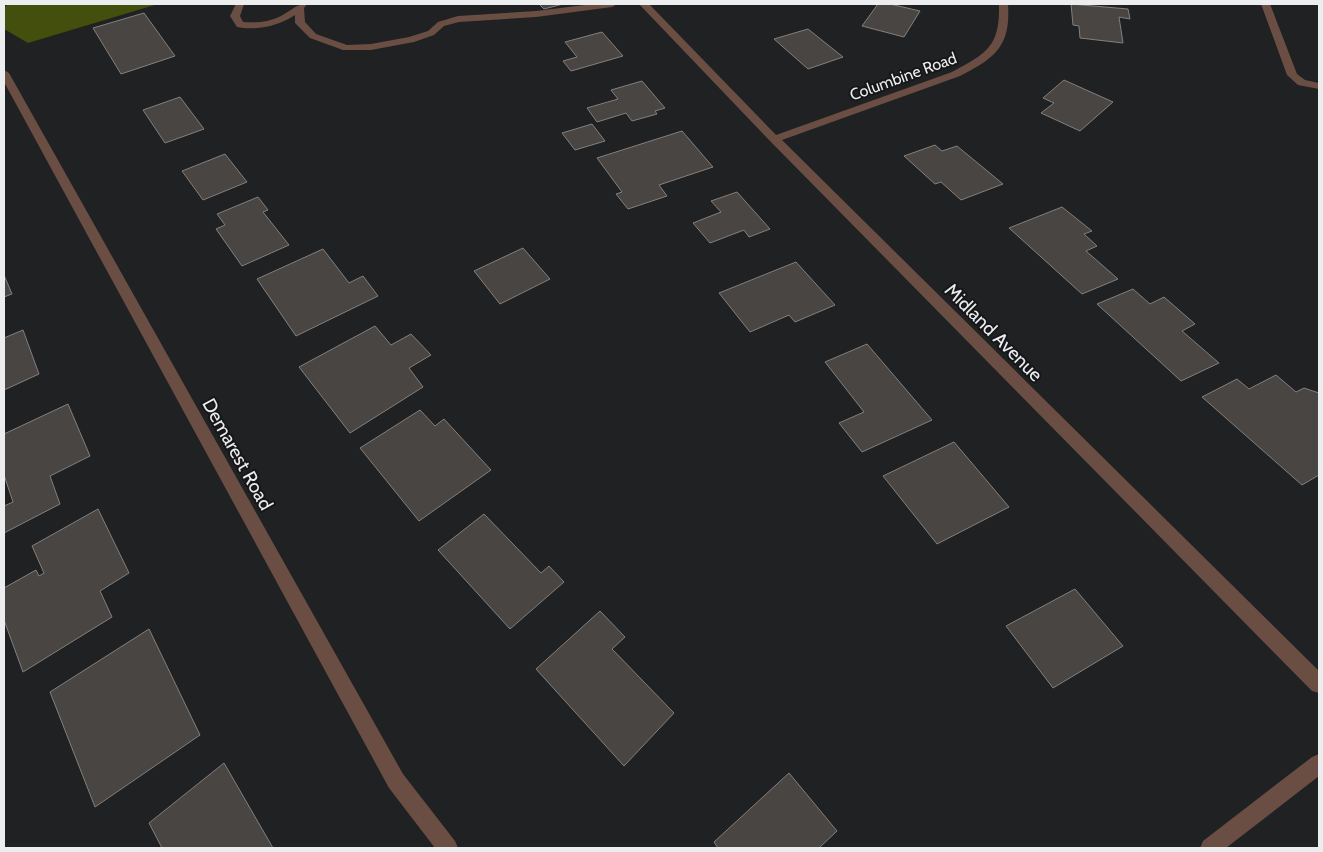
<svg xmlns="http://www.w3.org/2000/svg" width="1323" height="852" viewBox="0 0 1323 852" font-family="Cabin,sans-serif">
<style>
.green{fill:#444e0d}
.building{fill:#484543;stroke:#83807e}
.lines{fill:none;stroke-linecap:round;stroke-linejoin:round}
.minor{fill:#6a4e43;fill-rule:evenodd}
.labels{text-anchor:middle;stroke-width:4;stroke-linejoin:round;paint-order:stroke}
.far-street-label{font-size:16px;fill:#ecedef;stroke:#17171a}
.street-label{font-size:19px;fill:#ecedef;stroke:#17171a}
</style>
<rect width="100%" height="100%" fill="#202123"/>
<path class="green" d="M 8,4 L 158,4 L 28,43 L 4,29 L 4,8 Z"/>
<path class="building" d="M 539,4 L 563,4 L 544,9 Z
M 878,4 L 890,4 L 920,11 L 904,37 L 862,26 Z
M 1071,4 L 1128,9 L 1130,19 L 1119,17 L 1123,43 L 1080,38 L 1079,26 L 1073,25 Z
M 144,13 L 175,56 L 121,74 L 93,28 Z
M 808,29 L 843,57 L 808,69 L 774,39 Z
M 602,32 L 623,56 L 571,71 L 563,61 L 577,57 L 565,42 Z
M 1064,80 L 1113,102 L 1080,131 L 1041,113 L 1054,103 L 1043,98 Z
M 642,81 L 665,108 L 655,111 L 657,114 L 632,121 L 626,113 L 597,122 L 587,108 L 618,99 L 611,90 Z
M 180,97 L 204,129 L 165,143 L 143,110 Z
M 592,124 L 605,141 L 575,150 L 562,133 Z
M 682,131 L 713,167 L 659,185 L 667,196 L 628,209 L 616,194 L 622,192 L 597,158 Z
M 935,145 L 942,151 L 957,146 L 1003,184 L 961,200 L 941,182 L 935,184 L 904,156 Z
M 225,154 L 247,182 L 203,200 L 182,171 Z
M 737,192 L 770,229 L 749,237 L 744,230 L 710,243 L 693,223 L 721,212 L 711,201 Z
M 258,197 L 268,210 L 263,212 L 289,245 L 242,266 L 216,229 L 225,225 L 217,214 Z
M 1062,207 L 1092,231 L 1084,234 L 1097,246 L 1086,251 L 1118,279 L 1082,294 L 1009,228 Z
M 523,248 L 550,279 L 500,304 L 474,271 Z
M 323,249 L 349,283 L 363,276 L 378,296 L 296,336 L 257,279 Z
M 796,262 L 835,305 L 795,322 L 789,315 L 750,332 L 719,293 Z
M 4,275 L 12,294 L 4,297 Z
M 1133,289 L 1150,304 L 1164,297 L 1195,324 L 1182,331 L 1219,363 L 1181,381 L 1097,304 Z
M 375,326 L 391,345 L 411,334 L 431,355 L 409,368 L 423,387 L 350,433 L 299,367 Z
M 23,330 L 39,374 L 4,390 L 4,338 Z
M 867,344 L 932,420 L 862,452 L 839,423 L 864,412 L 825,362 Z
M 1276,375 L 1296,392 L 1304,388 L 1319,393 L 1319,475 L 1302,485 L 1202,397 L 1237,379 L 1249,389 Z
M 68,404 L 90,456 L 50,476 L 60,504 L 4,533 L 4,506 L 13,502 L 4,475 L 4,434 Z
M 420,410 L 435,426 L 444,419 L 491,470 L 419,521 L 360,448 Z
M 954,442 L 1009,507 L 937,544 L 883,476 Z
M 98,509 L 129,573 L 100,591 L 112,617 L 23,672 L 4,620 L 4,588 L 36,570 L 39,576 L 44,573 L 32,546 Z
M 484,514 L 541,573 L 549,566 L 564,582 L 510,629 L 438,550 Z
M 1075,589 L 1123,646 L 1053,688 L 1006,626 Z
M 600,611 L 625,637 L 612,649 L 674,713 L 624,766 L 536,669 Z
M 149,629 L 200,735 L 95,807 L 50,692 Z
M 224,763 L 273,848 L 162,848 L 149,823 Z
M 789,773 L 837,831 L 819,848 L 718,848 L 714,842 Z"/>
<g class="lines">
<path class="minor" d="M 236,4 L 244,4 L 240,16 L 243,22 C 256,23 268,22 279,17 C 290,12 295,4 307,4 L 304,8 L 305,22 L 316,34 L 347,45 L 371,44 L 409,37 L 428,31 L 438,22 L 458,16 L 536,11 L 593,4 L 617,4 L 612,7 L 536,17 L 459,22 L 444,26 L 434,35 L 414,42 L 371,50 L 343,50 L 310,38 L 295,23 L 295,15 C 279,26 256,31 237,27 L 230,16 Z
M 639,4 L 649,4 L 776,135 L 952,72 C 988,53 1000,46 999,4 L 1008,4 C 1011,46 995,58 960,76 L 782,140 L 1319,671 L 1319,693 L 1312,691 L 770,141 Z
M 1261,4 L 1270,4 L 1297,74 L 1305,80 L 1319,83 L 1319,89 L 1298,85 L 1287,75 Z
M 4,70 L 9,73 L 403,774 L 455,841 L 458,848 L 435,848 L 389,788 L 4,82 Z
M 1319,754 L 1319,776 L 1226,848 L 1200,848 L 1203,841 L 1312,757 Z"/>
</g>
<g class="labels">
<g class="far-street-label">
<text transform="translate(903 76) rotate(-20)" y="6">Columbine Road</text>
</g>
<g class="street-label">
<text transform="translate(994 332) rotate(45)" y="7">Midland Avenue</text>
<text transform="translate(238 454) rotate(61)" y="7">Demarest Road</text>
</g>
</g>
<rect width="1323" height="852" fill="none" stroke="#ecedef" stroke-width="10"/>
</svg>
